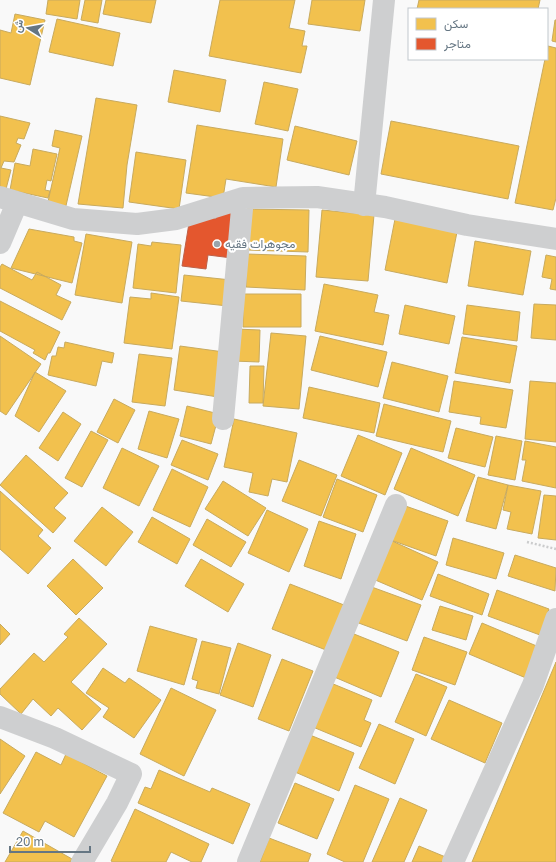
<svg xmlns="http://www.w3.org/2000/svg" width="556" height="862" viewBox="0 0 556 862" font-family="'Golos Text',Vazirmatn,sans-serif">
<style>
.homes{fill:#f2c14e;stroke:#c8aa5e}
.shops{fill:#e4572e;stroke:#be6048}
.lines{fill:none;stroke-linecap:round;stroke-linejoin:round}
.path{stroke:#cbcccd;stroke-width:2.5;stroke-dasharray:2 2;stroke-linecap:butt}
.minor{stroke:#cecfd0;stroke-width:22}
.poi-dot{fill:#99a4ac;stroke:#fff;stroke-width:1.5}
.labels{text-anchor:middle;stroke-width:4;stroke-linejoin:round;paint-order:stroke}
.poi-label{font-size:12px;fill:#657683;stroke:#fff;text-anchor:start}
</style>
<rect width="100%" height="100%" fill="#f9f9f9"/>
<path class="homes" d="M 48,0 L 80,0 L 77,19 L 46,14 Z
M 85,0 L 102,0 L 98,23 L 81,20 Z
M 106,0 L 156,0 L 151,23 L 103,14 Z
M 220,0 L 295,0 L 289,28 L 305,31 L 302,46 L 307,46 L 301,73 L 209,56 Z
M 312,0 L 365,0 L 360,31 L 308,24 Z
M 419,0 L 540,0 L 538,9 L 417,9 Z
M 15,14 L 45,20 L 30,85 L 0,78 L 0,30 L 11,33 Z
M 57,19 L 120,33 L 113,66 L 49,52 Z
M 555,20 L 556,20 L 556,42 L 552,41 Z
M 548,46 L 556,48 L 556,198 L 553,210 L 515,203 L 545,59 L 547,59 Z
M 174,70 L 226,80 L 220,112 L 168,102 Z
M 264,82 L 298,89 L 288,131 L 255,124 Z
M 96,98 L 137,105 L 127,165 L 123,208 L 78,204 Z
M 0,116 L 30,123 L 24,139 L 18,138 L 16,143 L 21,145 L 14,162 L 4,161 L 1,168 L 11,170 L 6,189 L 0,187 Z
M 391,121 L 519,146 L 508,199 L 381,174 Z
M 197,125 L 283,139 L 276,187 L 226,179 L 223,198 L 186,193 Z
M 295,126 L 357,141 L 349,175 L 287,160 Z
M 55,130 L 82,136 L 65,210 L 47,206 L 60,148 L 52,146 Z
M 33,149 L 57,154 L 51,181 L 47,180 L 45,190 L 50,191 L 48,198 L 10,190 L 15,163 L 30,166 Z
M 136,152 L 186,160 L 179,209 L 129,202 Z
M 247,209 L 309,210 L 308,252 L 247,250 Z
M 322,210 L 374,215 L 368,281 L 316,277 Z
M 395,219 L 457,232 L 447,283 L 385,270 Z
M 29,229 L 74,237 L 74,241 L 82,243 L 72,283 L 11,268 Z
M 86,234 L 132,242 L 122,303 L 75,295 Z
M 475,241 L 531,251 L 523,295 L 468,286 Z
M 152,242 L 181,245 L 176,293 L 133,288 L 138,244 L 151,246 Z
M 247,254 L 306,256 L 305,290 L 246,287 Z
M 546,255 L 556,257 L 556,290 L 550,289 L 552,279 L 542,277 Z
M 2,264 L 32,280 L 37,272 L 61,285 L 56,295 L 71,302 L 62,320 L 0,288 L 0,267 Z
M 184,275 L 231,280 L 228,306 L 181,301 Z
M 324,284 L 378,295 L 374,312 L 389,315 L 383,345 L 315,331 Z
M 151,293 L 179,297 L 172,349 L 124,343 L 130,297 L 151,299 Z
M 243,294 L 301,294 L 301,327 L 243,327 Z
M 0,301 L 60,332 L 50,353 L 48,353 L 45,360 L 33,353 L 35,350 L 0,331 Z
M 534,304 L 556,305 L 556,340 L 531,338 Z
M 405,305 L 455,316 L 449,344 L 399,334 Z
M 467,305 L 520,312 L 517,341 L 463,334 Z
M 235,329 L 260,330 L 259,362 L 233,361 Z
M 271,333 L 306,336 L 299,409 L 263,406 Z
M 0,336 L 41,364 L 6,415 L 0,411 Z
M 320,336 L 387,352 L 378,387 L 311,370 Z
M 462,337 L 517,346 L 510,383 L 455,373 Z
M 65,342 L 114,353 L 112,363 L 102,361 L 96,386 L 48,375 L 52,356 L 56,356 L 58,347 L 64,348 Z
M 180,346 L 224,352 L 218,397 L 174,390 Z
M 139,354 L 172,358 L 165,406 L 132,402 Z
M 392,362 L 448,376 L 439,412 L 383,398 Z
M 250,366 L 264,366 L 263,403 L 249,403 Z
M 35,372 L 66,391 L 39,432 L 15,416 Z
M 454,381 L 513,390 L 506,428 L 480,424 L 481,417 L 449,412 Z
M 530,381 L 556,383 L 556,442 L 525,439 Z
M 309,387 L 380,403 L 374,433 L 303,418 Z
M 114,399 L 135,410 L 118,443 L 97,432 Z
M 384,404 L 451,421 L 443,452 L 376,436 Z
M 187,406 L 219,414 L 211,444 L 180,436 Z
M 149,411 L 179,419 L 167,458 L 138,449 Z
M 63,412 L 81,424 L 58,461 L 39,448 Z
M 234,419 L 297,433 L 287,482 L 272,479 L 268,496 L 249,492 L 253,473 L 224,467 Z
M 456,428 L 493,437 L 485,467 L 448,458 Z
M 91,431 L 108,440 L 82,487 L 65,478 Z
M 358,435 L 402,453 L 385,495 L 341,476 Z
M 496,436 L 522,441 L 515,480 L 488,475 Z
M 182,440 L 218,454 L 208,480 L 171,465 Z
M 525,441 L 556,447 L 556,488 L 522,481 L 526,460 L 522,460 Z
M 122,448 L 159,466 L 139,506 L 103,488 Z
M 411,448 L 475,475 L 458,516 L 394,489 Z
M 26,455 L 68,493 L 54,508 L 66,518 L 53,533 L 0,485 Z
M 299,460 L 337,475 L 321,516 L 282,501 Z
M 172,469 L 208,487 L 190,527 L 153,510 Z
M 478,477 L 508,485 L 496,529 L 466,521 Z
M 337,479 L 377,495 L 363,532 L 323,517 Z
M 223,481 L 266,508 L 248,536 L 205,509 Z
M 508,485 L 541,491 L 532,534 L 507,529 L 511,512 L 503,510 Z
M 0,491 L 43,530 L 38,536 L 51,548 L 28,574 L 0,549 Z
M 544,495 L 556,496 L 556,540 L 538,538 Z
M 397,503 L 448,521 L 436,556 L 385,538 Z
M 102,507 L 133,532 L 106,566 L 74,541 Z
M 267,510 L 308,529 L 289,572 L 248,553 Z
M 152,517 L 190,539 L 177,564 L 138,542 Z
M 207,519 L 246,542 L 231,567 L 193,545 Z
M 319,521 L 356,534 L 341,579 L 304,566 Z
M 453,538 L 504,553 L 496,579 L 446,565 Z
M 390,540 L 438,562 L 422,600 L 373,579 Z
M 515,555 L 556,568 L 555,591 L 508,576 Z
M 73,559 L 103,588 L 76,615 L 47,586 Z
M 201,559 L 244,584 L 228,612 L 185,586 Z
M 438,574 L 489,594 L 482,615 L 430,596 Z
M 290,584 L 344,605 L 326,650 L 272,629 Z
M 369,586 L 421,605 L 407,641 L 356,622 Z
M 497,590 L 549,609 L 540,635 L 488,616 Z
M 440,606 L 473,616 L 466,640 L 432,630 Z
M 79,618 L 107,644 L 71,682 L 101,709 L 82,730 L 58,708 L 51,716 L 33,699 L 21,714 L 0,694 L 0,689 L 34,653 L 44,662 L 68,637 L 64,634 Z
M 482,623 L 539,647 L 526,678 L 469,654 Z
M 0,624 L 10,634 L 0,645 Z
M 150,626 L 197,639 L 184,685 L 137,671 Z
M 349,632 L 399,652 L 381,697 L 332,676 Z
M 424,637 L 467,652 L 455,685 L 412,670 Z
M 202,641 L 231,648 L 219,694 L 196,688 L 198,681 L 192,679 Z
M 238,643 L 271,655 L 253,707 L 220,695 Z
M 282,659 L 313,671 L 289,731 L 258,719 Z
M 556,662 L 556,862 L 472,862 Z
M 103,668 L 125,683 L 129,678 L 161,700 L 134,738 L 103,717 L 109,708 L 86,693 Z
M 416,674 L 447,687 L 426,736 L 395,722 Z
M 326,681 L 372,700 L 364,720 L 371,723 L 361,747 L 308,725 Z
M 171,688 L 216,710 L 184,776 L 140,754 Z
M 449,700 L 502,723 L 485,763 L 431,739 Z
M 379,724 L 414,739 L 395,784 L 359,768 Z
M 310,735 L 354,753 L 339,791 L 295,772 Z
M 0,739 L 25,756 L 0,794 Z
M 36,752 L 61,765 L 66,754 L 107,776 L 74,837 L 45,821 L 39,832 L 3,813 Z
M 159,770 L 210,792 L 212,788 L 250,804 L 233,844 L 138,803 L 145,787 L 151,789 Z
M 295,783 L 334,799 L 317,839 L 278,823 Z
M 355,785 L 389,799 L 363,862 L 345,862 L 327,854 Z
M 400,798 L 427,810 L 404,862 L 372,862 Z
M 135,809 L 209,844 L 201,862 L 192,862 L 171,852 L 166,862 L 113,862 L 111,861 Z
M 23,831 L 72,859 L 70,862 L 5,862 Z
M 269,838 L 311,854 L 308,862 L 260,862 Z
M 419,846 L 448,858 L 446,862 L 412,862 Z"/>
<path class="shops" d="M 218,210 L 239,214 L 232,258 L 208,255 L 206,269 L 182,266 L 190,217 L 200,216 L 216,219 Z"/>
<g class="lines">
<path class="path" d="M 527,542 L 556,549"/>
<path class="minor" d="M 0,197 L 73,219 L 137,224 L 176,219 L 243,198 L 317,197 L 385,207 L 467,225 L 556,239
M 364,205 L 384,0
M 0,243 L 17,203
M 223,419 L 243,198
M 0,717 L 55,738 L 131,774 L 117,803 L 82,862
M 248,862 L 396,505
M 453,862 L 533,685 L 556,619"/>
</g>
<circle class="poi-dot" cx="217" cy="244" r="4"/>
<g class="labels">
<g class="poi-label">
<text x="225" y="248">مجوهرات فقيه</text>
</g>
</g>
<rect x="408" y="8" width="140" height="52" fill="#ffffff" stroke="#c1c8cd"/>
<rect x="416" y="18" width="20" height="12" fill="#f2c14e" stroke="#c1c8cd"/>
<text x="444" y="28" font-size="12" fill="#657683">سكن</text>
<rect x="416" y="38" width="20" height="12" fill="#e4572e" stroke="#c1c8cd"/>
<text x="444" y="48" font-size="12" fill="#657683">متاجر</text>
<g transform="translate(28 28) rotate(281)" stroke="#ffffff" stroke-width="3" paint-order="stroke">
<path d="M0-3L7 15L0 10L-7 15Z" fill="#657683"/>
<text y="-6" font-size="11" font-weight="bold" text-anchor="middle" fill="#657683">ش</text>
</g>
<path d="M10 846v6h80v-6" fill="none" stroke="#657683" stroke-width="2"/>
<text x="16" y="846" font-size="12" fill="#657683" stroke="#ffffff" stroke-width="3" paint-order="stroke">20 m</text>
</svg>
